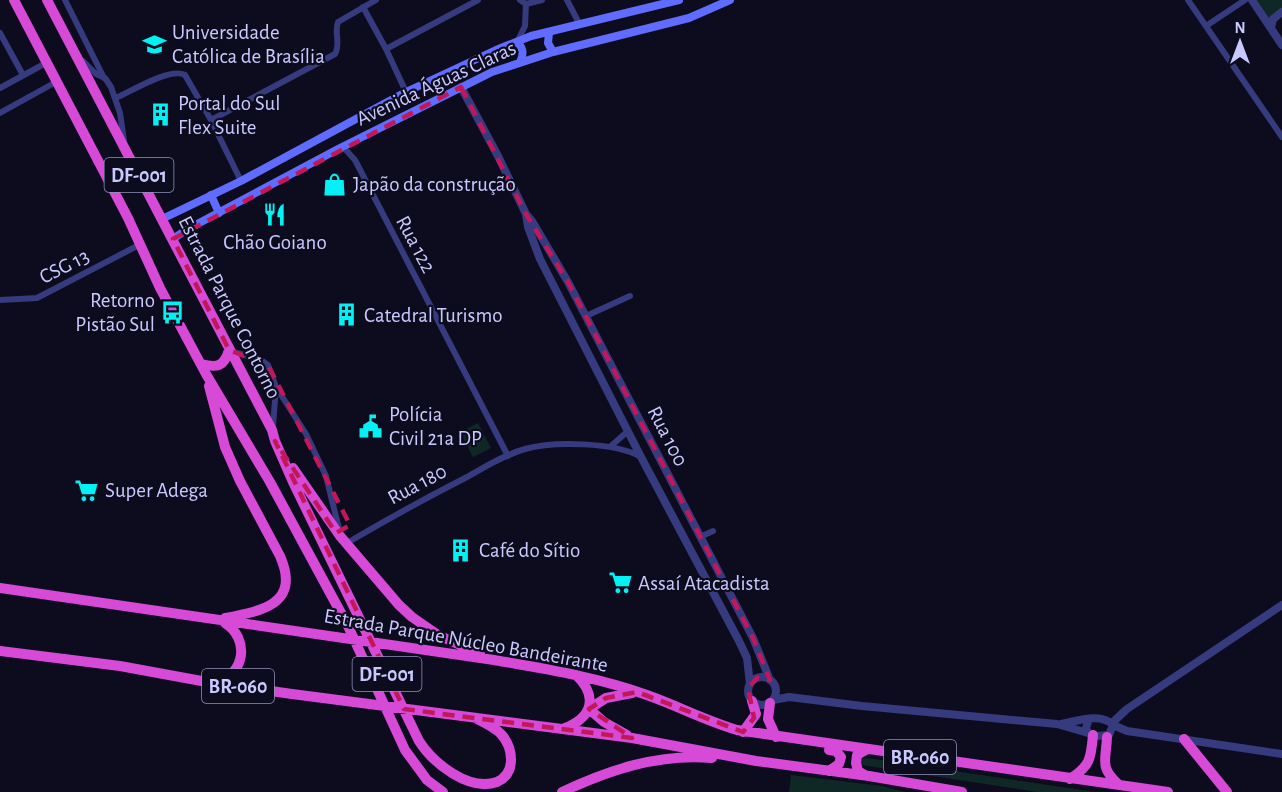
<svg xmlns="http://www.w3.org/2000/svg" width="1282" height="792" viewBox="0 0 1282 792" font-family="'Alegreya Sans',sans-serif">
<style>
.green{fill:#0f2825}
.lines{fill:none;stroke-linecap:round;stroke-linejoin:round}
.minor{stroke:#363a7e;stroke-width:6}
.tertiary{stroke:#363a7e;stroke-width:8}
.secondary{stroke:#606bff;stroke-width:8}
.trunk{stroke:#d64ad7;stroke-width:10}
.marked{fill:none;stroke:#c2185b;stroke-width:4.5;stroke-dasharray:12 8;stroke-linejoin:round}
.labels{text-anchor:middle;stroke-width:4.5;stroke-linejoin:round;paint-order:stroke}
.shield{fill:#0d0c1e;stroke:#9190bc;stroke-width:1.5}
.shield-label{font-size:20px;font-weight:bold;fill:#cac9ff}
.poi-label{font-size:21px;fill:#cac9ff;stroke:#0d0c1e;text-anchor:start}
.street-label{font-size:21px;fill:#cac9ff;stroke:#0d0c1e}
</style>
<rect width="100%" height="100%" fill="#0d0c1e"/>
<path class="green" d="M 1256,0 L 1282,0 L 1282,10 L 1268,19 Z
M 478,423 L 491,448 L 473,457 L 460,432 Z
M 864,758 L 874,759 L 1095,792 L 1037,792 L 861,765 L 860,759 Z
M 791,775 L 882,786 L 904,792 L 789,792 Z"/>
<g class="lines">
<path class="minor" d="M 65,0 L 104,78
M 520,0 L 526,4 L 542,0
M 567,0 L 580,25
M 1188,0 L 1282,137
M 363,7 L 386,49 L 406,92
M 1206,26 L 1245,0
M 0,33 L 23,75
M 517,42 L 525,26 L 526,4
M 386,49 L 478,0
M 83,61 L 96,74 L 105,78 L 111,87 L 120,113 L 124,141
M 0,88 L 46,63
M 116,98 C 132,91 170,67 185,75 L 211,120 L 241,181
M 0,113 L 56,82
M 211,120 L 335,54 C 341,44 334,32 338,22 L 376,0
M 340,148 L 346,150 L 355,160 L 508,456
M 0,300 L 37,298 L 139,245
M 586,316 L 630,296
M 231,351 L 261,360 L 268,365 L 276,387 L 306,434 L 326,476 L 340,533
M 273,426 L 276,387
M 611,446 L 628,431
M 700,537 L 713,531
M 347,543 C 386,520 426,498 467,477 C 485,467 504,455 525,449 C 553,441 615,442 641,457"/>
<path class="tertiary" d="M 1252,0 L 1282,45
M 1271,28 L 1273,19 L 1282,12
M 461,87 L 498,156 L 526,214 L 532,221 L 568,282 L 753,638 L 770,680
M 526,214 L 528,227 L 540,259 L 641,457 L 739,641 L 747,658 L 750,684
M748 691a14 14 0 1 1 28 0a14 14 0 1 1-28 0Z
M 773,700 L 789,697 L 862,706 L 1057,724 L 1088,733
M 1112,723 L 1127,709 L 1282,605
M 1061,724 C 1077,721 1101,712 1113,725 L 1109,735 L 1097,736 L 1088,733 L 1086,728 L 1089,719
M 1113,725 L 1127,731 L 1282,754"/>
<path class="secondary" d="M 549,33 L 548,43 L 553,52
M 517,42 C 524,48 524,54 520,62
M 211,195 L 219,213
M 162,219 L 241,181 L 406,92 L 496,50 L 531,36 L 679,0
M 173,239 L 186,230 L 340,148 L 492,72 L 553,52 L 689,18 L 730,0"/>
<path class="trunk" d="M 14,0 L 128,218 L 160,288 L 206,374 L 270,482 L 348,626 L 405,750 L 427,780 L 443,792
M 47,0 L 272,430 L 275,441 L 293,482 L 419,741 C 433,763 469,792 497,782 C 517,773 513,747 501,734 C 494,727 485,723 477,719
M 201,364 C 217,368 224,367 229,350
M 209,386 L 225,447 L 240,481 L 280,556 C 301,604 262,611 225,618
M 293,468 L 340,536 L 399,605 L 412,617 L 438,635 L 480,654
M 0,588 L 494,660 C 546,669 597,677 647,695 C 678,706 704,720 737,730 L 1168,792
M 0,651 L 120,666 L 207,682 L 292,694 L 632,738 L 756,761 L 869,776 L 962,792
M 217,682 C 245,674 250,639 225,623
M 770,703 L 768,719 L 776,737
M 565,728 C 593,717 598,696 576,675
M 743,732 L 756,714 L 752,701
M 627,735 L 604,722 L 589,709 L 606,698 L 632,693
M 1107,737 C 1106,761 1099,767 1119,785
M 1184,739 L 1227,792
M 829,750 L 836,751 L 841,757 L 839,764 L 829,771
M 865,775 L 858,771 L 856,763 L 857,755 L 866,750
M 1070,779 C 1090,766 1091,759 1093,735
M 562,792 C 609,770 659,753 712,758"/>
</g>
<path class="marked" d="M 461,87 L 526,214 L 568,282 L 753,638 L 770,680 L 757,678 L 748,688 L 754,718 L 743,732 L 637,692 L 606,698 L 589,709 L 632,738 L 404,709 L 275,441 L 336,533 L 350,525 L 268,365 L 229,350 L 173,239 Z"/>
<defs>
<symbol id="university-bare" viewBox="-9 -9 18 18"><path d="M0-5L7-2L0 1L-7-2ZM-4 1L0 2.5L4 1V4Q0 6-4 4Z" fill="#00f2f4" stroke="#0d0c1e" stroke-width="2.5" paint-order="stroke"/></symbol>
<symbol id="building-bare" viewBox="-9 -9 18 18"><path d="M-4-6H4V6H1V3H-1V6H-4ZM-2.5-4.3h1.7v1.8h-1.7ZM.8-4.3h1.7v1.8H.8ZM-2.5-1h1.7V.8h-1.7ZM.8-1h1.7V.8H.8Z" fill="#00f2f4" stroke="#0d0c1e" stroke-width="2.5" paint-order="stroke"/></symbol>
<symbol id="shop-bare" viewBox="-9 -9 18 18"><path d="M-5-2.5h2.3a2.7 3.5 0 0 1 5.4 0H5L5.5 6h-11ZM-1.5-2.5h3a1.5 2.3 0 0 0-3 0Z" fill="#00f2f4" stroke="#0d0c1e" stroke-width="2.5" paint-order="stroke"/></symbol>
<symbol id="restaurant-bare" viewBox="-9 -9 18 18"><path d="M-5-6h1v4h1v-4h1v4h1v-4h1v5L-1.5 .5V6h-2V.5L-5-1ZM5-6V6H3V1.5H1.5Q1.5-4 5-6Z" fill="#00f2f4" stroke="#0d0c1e" stroke-width="2.5" paint-order="stroke"/></symbol>
<symbol id="bus-bare" viewBox="-9 -9 18 18"><path d="M-5-6H5V4H4V6H2V4H-2V6H-4V4H-5ZM-3.5-4V0h7V-4ZM-3.5 1.2v1.5H-2V1.2ZM2 1.2v1.5H3.5V1.2Z" fill="#00f2f4" stroke="#0d0c1e" stroke-width="2.5" paint-order="stroke"/></symbol>
<symbol id="civic-bare" viewBox="-9 -9 18 18"><path d="M-.6-6.5H3V-4.5H.6V-3L4-1V1h2V6H-6V1h2V-1L-.6-3ZM-1.2 2.5V6h2.4V2.5Z" fill="#00f2f4" stroke="#0d0c1e" stroke-width="2.5" paint-order="stroke"/></symbol>
<symbol id="supermarket-bare" viewBox="-9 -9 18 18"><path d="M-6-5.5h2.5l.6 2H6L4.5 2H-2.5L-4.4-4H-6ZM-1.5 3.2a1.3 1.3 0 1 0 .1 0ZM3 3.2a1.3 1.3 0 1 0 .1 0Z" fill="#00f2f4" stroke="#0d0c1e" stroke-width="2.5" paint-order="stroke"/></symbol>
</defs>
<g fill-rule="evenodd">
<use href="#university-bare" x="138" y="28" width="33" height="33"/>
<use href="#building-bare" x="144" y="98" width="33" height="33"/>
<use href="#shop-bare" x="318" y="168" width="33" height="33"/>
<use href="#restaurant-bare" x="258" y="198" width="33" height="33"/>
<use href="#bus-bare" x="156" y="296" width="33" height="33"/>
<use href="#building-bare" x="330" y="298" width="33" height="33"/>
<use href="#civic-bare" x="354" y="410" width="33" height="33"/>
<use href="#supermarket-bare" x="70" y="474" width="33" height="33"/>
<use href="#building-bare" x="444" y="534" width="33" height="33"/>
<use href="#supermarket-bare" x="604" y="566" width="33" height="33"/>
</g>
<g class="labels">
<g class="shield">
<rect x="104.5" y="158" width="69" height="34" rx="4.5"/>
<rect x="352.5" y="657" width="69" height="34" rx="4.5"/>
<rect x="202" y="669" width="72" height="34" rx="4.5"/>
<rect x="884" y="740" width="72" height="34" rx="4.5"/>
</g>
<g class="shield-label">
<text x="139" y="182">DF-001</text>
<text x="387" y="681">DF-001</text>
<text x="238" y="693">BR-060</text>
<text x="920" y="764">BR-060</text>
</g>
<g class="poi-label">
<text x="172" y="39">Universidade<tspan x="172" dy="24">Católica de Brasília</tspan></text>
<text x="178" y="110">Portal do Sul<tspan x="178" dy="24">Flex Suite</tspan></text>
<text x="353" y="191">Japão da construção</text>
<text x="275" y="249" text-anchor="middle">Chão Goiano</text>
<text x="155" y="307" text-anchor="end">Retorno<tspan x="155" dy="24">Pistão Sul</tspan></text>
<text x="364" y="322">Catedral Turismo</text>
<text x="389" y="421">Polícia<tspan x="389" dy="24">Civil 21a DP</tspan></text>
<text x="105" y="497">Super Adega</text>
<text x="479" y="557">Café do Sítio</text>
<text x="638" y="590">Assaí Atacadista</text>
</g>
<g class="street-label">
<text transform="translate(436 83) rotate(-25)" y="7">Avenida Águas Claras</text>
<text transform="translate(416 244) rotate(62)" y="7">Rua 122</text>
<text transform="translate(64 266) rotate(-27)" y="7">CSG 13</text>
<text transform="translate(230 307) rotate(63)" y="7">Estrada Parque Contorno</text>
<text transform="translate(668 436) rotate(63)" y="7">Rua 100</text>
<text transform="translate(417 484) rotate(-28)" y="7">Rua 180</text>
<text transform="translate(466 640) rotate(10)" y="7">Estrada Parque Núcleo Bandeirante</text>
</g>
</g>
<g transform="translate(1240 42)" stroke="#0d0c1e" stroke-width="4.5" paint-order="stroke">
<path d="M0-4.5L10 22L0 15L-10 22Z" fill="#cac9ff"/>
<text y="-9" font-size="16" font-weight="bold" text-anchor="middle" fill="#cac9ff">N</text>
</g>
</svg>
